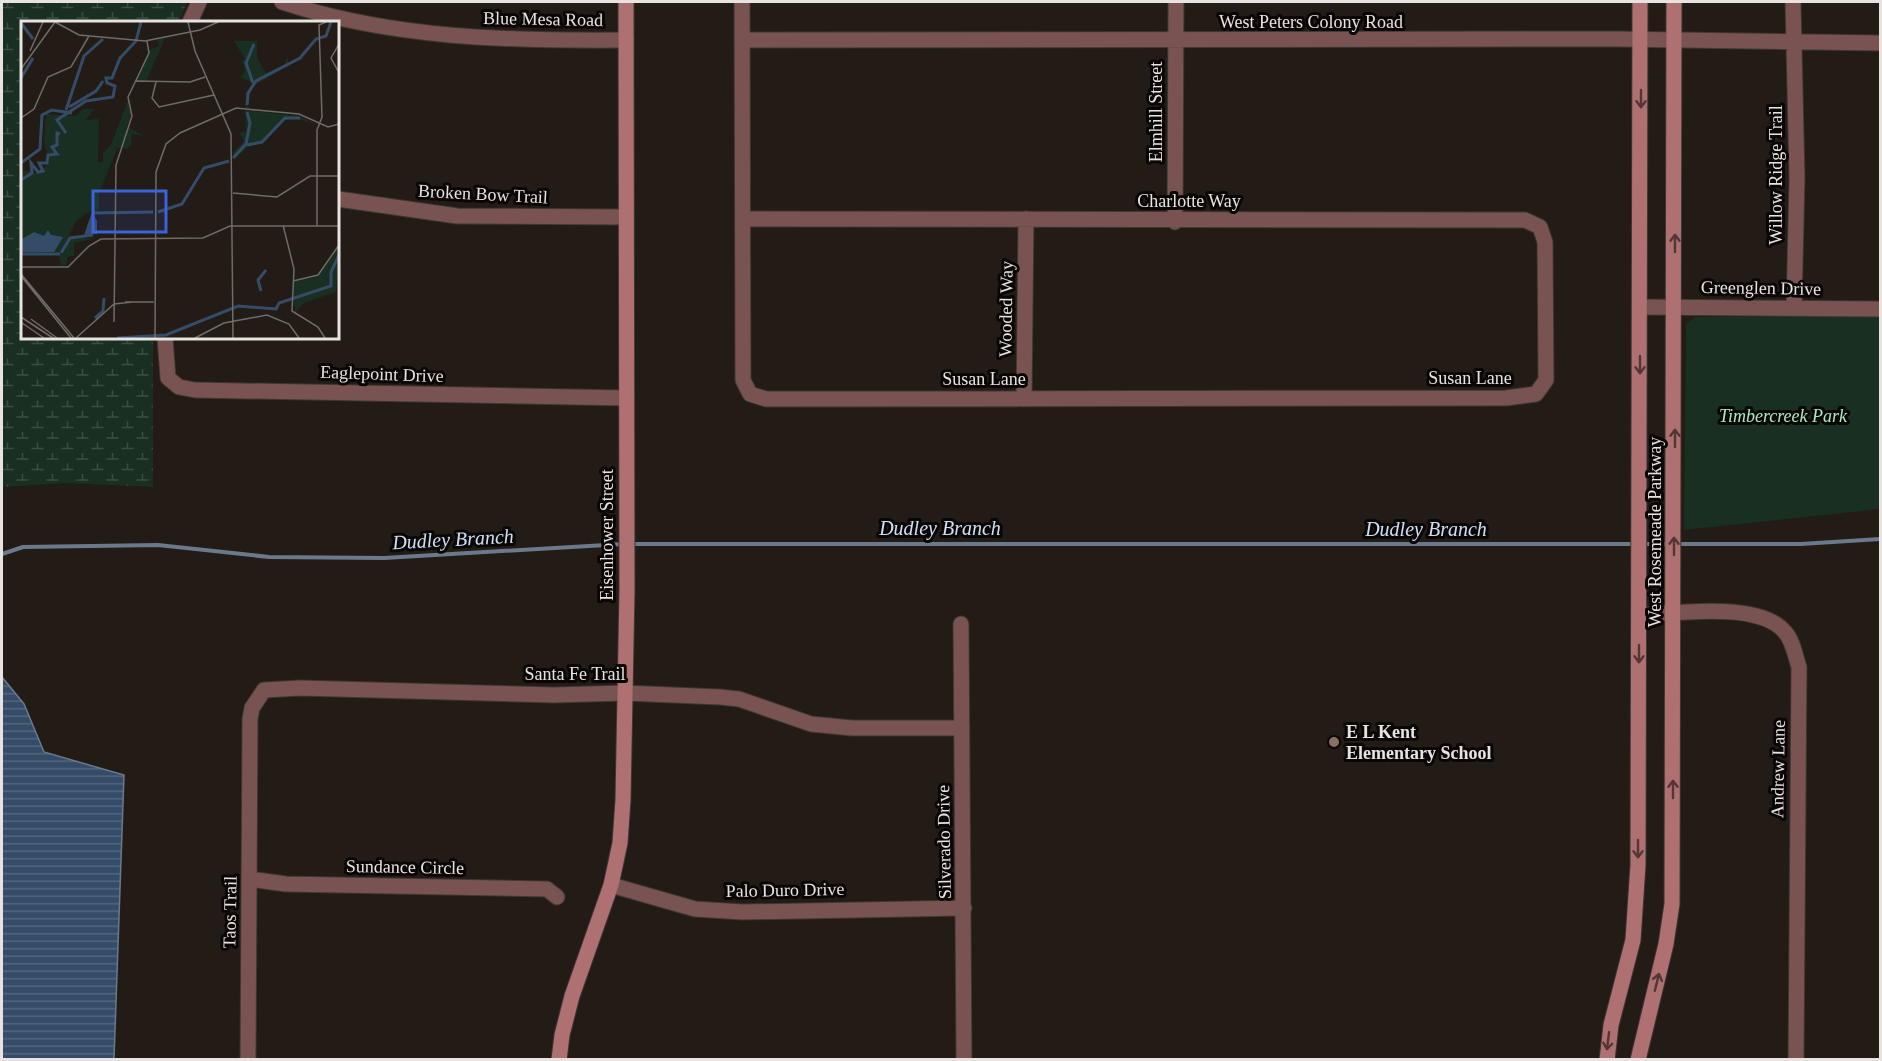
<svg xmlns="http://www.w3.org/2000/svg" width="1882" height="1061" viewBox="0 0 1882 1061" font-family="Georgia,serif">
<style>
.green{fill:#192f21}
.wetland{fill:url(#wetland-marsh)}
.water{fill:url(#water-rules);stroke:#6b798d;stroke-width:1.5}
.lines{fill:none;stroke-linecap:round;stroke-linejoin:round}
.stream{stroke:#6b798d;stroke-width:4}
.street-casing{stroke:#3e3732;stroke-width:17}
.secondary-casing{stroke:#3e3732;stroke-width:17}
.street{stroke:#795252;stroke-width:15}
.secondary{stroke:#af7071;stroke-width:15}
.oneway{stroke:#543636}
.education-dot{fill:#8d6e63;stroke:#090605;stroke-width:2}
.labels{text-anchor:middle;stroke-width:6;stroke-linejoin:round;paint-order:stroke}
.street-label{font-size:18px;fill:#e8e3e0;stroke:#090605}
.park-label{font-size:18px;font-style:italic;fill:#abeabf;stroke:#090605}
.poi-label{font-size:18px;font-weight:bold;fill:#e8e3e0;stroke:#090605;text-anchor:start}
.water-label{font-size:20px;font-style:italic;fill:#cfe0f6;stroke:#090605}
.inset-river{fill:none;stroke:#354c69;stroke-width:3}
.inset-road{fill:none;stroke:#716b67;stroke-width:1.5}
.view{fill:#3b64d9;fill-opacity:0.15;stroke:#3b64d9;stroke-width:3}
.inset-edge{fill:none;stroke:#e8e3e0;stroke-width:3}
</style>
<defs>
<pattern id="wetland-marsh" width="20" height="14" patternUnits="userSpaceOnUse" patternTransform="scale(1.5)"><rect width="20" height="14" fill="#192f21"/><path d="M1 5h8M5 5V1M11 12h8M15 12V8" fill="none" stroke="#3a4d41"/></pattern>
<pattern id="water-rules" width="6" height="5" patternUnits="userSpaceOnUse" patternTransform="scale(1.5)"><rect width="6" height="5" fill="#354c69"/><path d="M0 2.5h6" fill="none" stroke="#52667e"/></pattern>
</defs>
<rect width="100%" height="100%" fill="#221b16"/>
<path class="green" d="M 1695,317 L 1880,317 L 1880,509 L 1684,530 L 1686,324 Z"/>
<path class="wetland" d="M 2,2 L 187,2 L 179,22 L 22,22 L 22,338 L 153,338 L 153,487 L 66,483 L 2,487 Z"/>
<path class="water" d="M 2,677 L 24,704 L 44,752 L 124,775 L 114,1059 L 2,1059 Z"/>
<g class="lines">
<path class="stream" d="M 630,544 L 1634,544
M 1641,544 L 1670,544
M 1677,544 L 1801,544 L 1880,539
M 2,554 L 23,547 L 158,545 L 269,557 L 384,558 L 623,544"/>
<defs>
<path id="street" d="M 282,2 C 392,39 511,41 626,40
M 742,2 L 743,380 L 750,394 L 766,399 L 1506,398 L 1536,394 L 1546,380 L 1545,242 L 1540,227 L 1525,220 L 743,219
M 1793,2 L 1797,178 L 1794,308
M 190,22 L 199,2
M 742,40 L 1615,39 L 1880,43
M 338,199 L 457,216 L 626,217
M 1175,222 L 1176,2
M 1640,307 L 1880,309
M 165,338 L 168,378 L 179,387 L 195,390 L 626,398
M 1024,399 L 1026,219
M 1640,615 C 1676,613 1760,601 1785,632 C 1793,641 1795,655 1799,667 L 1796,1060
M 961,624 L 964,1060
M 250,879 L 286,884 L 547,889 L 557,897
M 611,885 L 695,909 L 742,912 L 964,908
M 248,1060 L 250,719 L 252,708 L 264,690 L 300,688 L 554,695 L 625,693 L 720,697 L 739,699 L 811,724 L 852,728 L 962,728"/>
<path id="secondary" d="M 559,1060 L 562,1035 L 572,996 L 611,885 L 620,843 L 623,800 L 627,590 L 626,2
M 1607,1060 L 1611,1025 L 1633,940 L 1638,865 L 1640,2
M 1638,1060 L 1666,944 L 1672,904 L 1674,2"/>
</defs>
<use href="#street" class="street-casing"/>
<use href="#secondary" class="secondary-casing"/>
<use href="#street" class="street"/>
<use href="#secondary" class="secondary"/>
</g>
<defs><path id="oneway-shaft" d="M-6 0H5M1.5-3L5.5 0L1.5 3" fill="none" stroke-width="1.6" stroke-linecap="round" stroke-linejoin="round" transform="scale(1.5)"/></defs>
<g class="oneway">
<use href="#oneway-shaft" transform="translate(1641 99) rotate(90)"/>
<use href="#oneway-shaft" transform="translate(1675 243) rotate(-90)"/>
<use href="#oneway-shaft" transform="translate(1640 365) rotate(90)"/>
<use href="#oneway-shaft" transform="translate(1675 438) rotate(-90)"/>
<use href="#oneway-shaft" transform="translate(1674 546) rotate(-90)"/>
<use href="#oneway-shaft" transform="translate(1639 654) rotate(90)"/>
<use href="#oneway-shaft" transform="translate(1673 789) rotate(-90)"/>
<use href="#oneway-shaft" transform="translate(1638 849) rotate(90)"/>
<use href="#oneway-shaft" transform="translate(1657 982) rotate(-76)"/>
<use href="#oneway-shaft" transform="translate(1608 1041) rotate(97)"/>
</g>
<circle class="education-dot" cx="1334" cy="742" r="6"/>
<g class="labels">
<g class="street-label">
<text transform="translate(543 19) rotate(1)" y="6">Blue Mesa Road</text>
<text x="1311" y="28">West Peters Colony Road</text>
<text transform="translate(1156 112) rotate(-90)" y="6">Elmhill Street</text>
<text transform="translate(1776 175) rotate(-90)" y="6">Willow Ridge Trail</text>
<text transform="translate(483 194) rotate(3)" y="6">Broken Bow Trail</text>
<text x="1189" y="207">Charlotte Way</text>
<text transform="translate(1761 288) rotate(1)" y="6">Greenglen Drive</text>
<text transform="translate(1006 309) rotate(-89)" y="6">Wooded Way</text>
<text transform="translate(382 374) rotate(2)" y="6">Eaglepoint Drive</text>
<text x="1470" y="384">Susan Lane</text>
<text x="984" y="385">Susan Lane</text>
<text transform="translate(1655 532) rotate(-90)" y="6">West Rosemeade Parkway</text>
<text transform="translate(607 535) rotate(-90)" y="6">Eisenhower Street</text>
<text x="575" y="680">Santa Fe Trail</text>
<text transform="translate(1778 769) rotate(-89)" y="6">Andrew Lane</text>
<text transform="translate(944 842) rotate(-91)" y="6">Silverado Drive</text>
<text transform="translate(405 867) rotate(1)" y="6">Sundance Circle</text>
<text transform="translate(785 890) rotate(-1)" y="6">Palo Duro Drive</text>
<text transform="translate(230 912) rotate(-89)" y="6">Taos Trail</text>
</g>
<g class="park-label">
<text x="1783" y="422">Timbercreek Park</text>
</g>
<g class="poi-label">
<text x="1346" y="738">E L Kent<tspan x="1346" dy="21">Elementary School</tspan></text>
</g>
<g class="water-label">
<text x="940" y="535">Dudley Branch</text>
<text x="1426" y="536">Dudley Branch</text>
<text transform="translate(453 539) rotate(-3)" y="7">Dudley Branch</text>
</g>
</g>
<g transform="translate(21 21)">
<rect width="318" height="318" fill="#221b16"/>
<path d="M 144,17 L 125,61 L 115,59 L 128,29 L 138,25 L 136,19 ZM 213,20 L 236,20 L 236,37 L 245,52 L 264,43 L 267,34 L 267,45 L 231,66 L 227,87 L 224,87 L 225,74 L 231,62 L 219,56 L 224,50 L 221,40 L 224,38 ZM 107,78 L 110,94 L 104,111 L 107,106 L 123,115 L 111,113 L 110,125 L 106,128 L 93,126 L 96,128 L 87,150 L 77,148 L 66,192 L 55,200 L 40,231 L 0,233 L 0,149 L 17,152 L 28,142 L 23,119 L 25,93 L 55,95 L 62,88 L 73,88 L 65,99 L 78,98 L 77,141 L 82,141 L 82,132 L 90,124 ZM 224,89 L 278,95 L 297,104 L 274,97 L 263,99 L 243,121 L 227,126 L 213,139 L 212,132 L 223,120 L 218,112 L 225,110 ZM 50,217 L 76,217 L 53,222 L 53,235 L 47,235 L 45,244 L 40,245 L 38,235 ZM 318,225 L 315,271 L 283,282 L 274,292 L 272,261 L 296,256 Z" fill="#192f21"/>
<path d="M 77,147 L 87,150 L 78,173 L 78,189 L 66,192 L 66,175 Z" fill="#192f21"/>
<path d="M 71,191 L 76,200 L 76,213 L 63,214 ZM 27,209 L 30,214 L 42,216 L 33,231 L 0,231 L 1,218 L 13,211 L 23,215 Z" fill="#354c69"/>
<path class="inset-river" d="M 0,2 L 12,18M 0,57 L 12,37M 232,62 L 225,42 L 233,23M 226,84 L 227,72 L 235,60 L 279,37 L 295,18 L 305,15 L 310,1M 48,86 L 75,70 L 82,60M 45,89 L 63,35 L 82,18M 45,112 L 36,99 L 65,80 L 92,76 L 94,65 L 86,62 L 85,57 L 91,57 L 99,37 L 115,20 L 120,1M 226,124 L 241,121 L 264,97 L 279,97M 212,137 L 225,123 L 229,102 L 226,91M 0,142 L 19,128 L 21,94 L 31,89 L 51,92M 0,159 L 11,152 L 10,142 L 17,151 L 22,150 L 18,142 L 26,142 L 27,134 L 36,133 L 31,126 L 36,124 L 36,112 L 39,113M 137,191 L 161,183 L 183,147 L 208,140M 71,192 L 132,191M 40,232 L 49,217 L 72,214M 0,233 L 39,233M 240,270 L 237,259 L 245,249M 74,297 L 82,290 L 83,277M 96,317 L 145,314 L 217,285 L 255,288 L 258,282 L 310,265 L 310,251 L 318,234"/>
<path class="inset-road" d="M 34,1 L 58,14 L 124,20 L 179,9 L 197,1M 167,1 L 174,30 L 210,113 L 212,317M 9,30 L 22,1M 0,48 L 34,1M 317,50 L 310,37 L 318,23M 114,60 L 169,61 L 184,56M 135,61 L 131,77 L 138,86 L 193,74M 0,97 L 13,88 L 27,56 L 50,46 L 68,15M 212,172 L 256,176 L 289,155 L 318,155M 262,204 L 273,248 L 271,290 L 297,306 L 304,317M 296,205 L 296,109 L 301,96 L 298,4 L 305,1M 0,246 L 47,246 L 68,225 L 80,218 L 182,217 L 209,205 L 318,205M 0,253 L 53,317M 0,255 L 50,317M 272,260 L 297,254 L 318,224M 104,281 L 133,281M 0,296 L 32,317M 10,298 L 36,317M 93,301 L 95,144 L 111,95 L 107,76 L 128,32 L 126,20M 1,302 L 23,317M 55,317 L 93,283 L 112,281M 134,317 L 135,151 L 145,123 L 159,112 L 215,87 L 278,93 L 307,106 L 318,103M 174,317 L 203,302 L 246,294 L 268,303 L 278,317"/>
<path class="view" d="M 72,170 L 145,170 L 145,211 L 72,211 Z"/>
<rect width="318" height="318" class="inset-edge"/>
</g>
<rect width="1882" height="1061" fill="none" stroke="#e8e3e0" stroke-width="6"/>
</svg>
